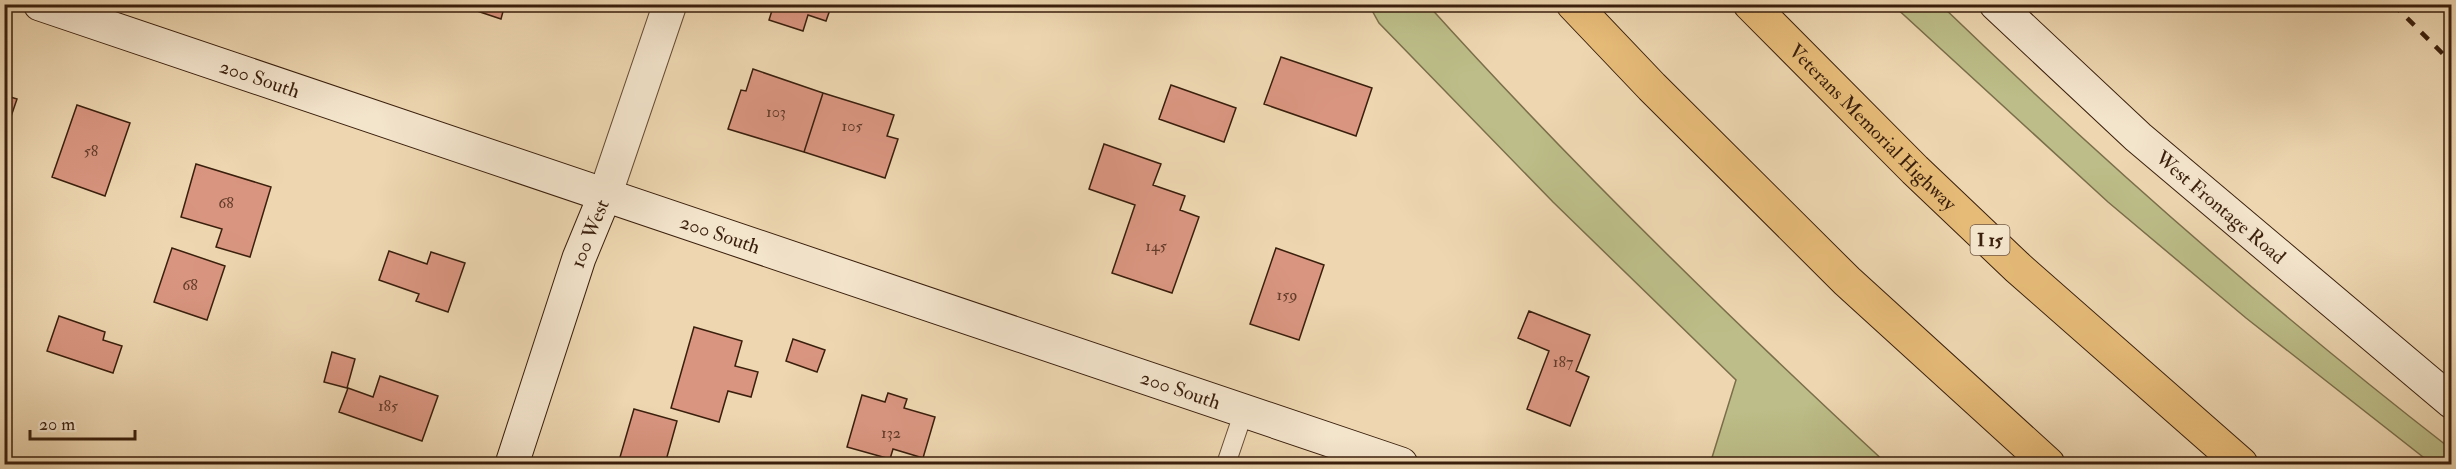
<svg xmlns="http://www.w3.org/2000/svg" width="2456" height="469" viewBox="0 0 2456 469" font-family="'IM FELL Double Pica',serif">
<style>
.green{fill:#bcbd88;stroke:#7b6e4a;stroke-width:1.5}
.building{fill:#d99580;stroke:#3a1f0c;stroke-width:1.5}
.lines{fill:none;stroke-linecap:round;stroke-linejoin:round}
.lane-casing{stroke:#674d35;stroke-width:20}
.street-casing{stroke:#674d35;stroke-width:35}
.secondary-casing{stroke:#3a1f0c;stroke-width:35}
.highway-casing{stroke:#3a1f0c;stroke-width:35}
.lane{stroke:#f3e4cc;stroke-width:18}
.street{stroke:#f3e4cc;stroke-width:33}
.secondary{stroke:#f3e4cc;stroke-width:33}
.highway{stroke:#e6bb78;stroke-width:33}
.rail{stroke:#3a1f0c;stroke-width:4.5;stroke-dasharray:10 10;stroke-linecap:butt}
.labels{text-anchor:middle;stroke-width:5;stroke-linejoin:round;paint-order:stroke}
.number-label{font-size:16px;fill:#623c29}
.shield{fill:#f3e4cc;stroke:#725a46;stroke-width:1.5}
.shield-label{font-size:18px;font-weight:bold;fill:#3a1f0c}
.street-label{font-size:20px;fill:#3a1f0c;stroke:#f3e4cc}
</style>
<rect width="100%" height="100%" fill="#edd6b0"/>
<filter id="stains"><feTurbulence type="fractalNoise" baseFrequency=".00333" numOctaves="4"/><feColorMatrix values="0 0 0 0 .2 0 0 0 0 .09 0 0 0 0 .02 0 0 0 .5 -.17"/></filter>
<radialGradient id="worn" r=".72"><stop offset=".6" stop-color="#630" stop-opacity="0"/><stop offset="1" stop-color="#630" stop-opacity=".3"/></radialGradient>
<path class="green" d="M 1369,5 L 1428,5 C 1573,166 1728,317 1887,464 L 1710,464 L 1736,380 L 1553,202 L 1379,23 Z
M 1893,5 L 1941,5 C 2103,161 2273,311 2451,449 L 2451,464 L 2432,464 L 2246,318 L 2108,202 Z"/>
<path class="building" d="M 456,4 L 505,4 L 501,19 Z
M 774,4 L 832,4 L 826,21 L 808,15 L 803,31 L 769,20 Z
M 1281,57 L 1372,88 L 1356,136 L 1264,104 Z
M 753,69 L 823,93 L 804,152 L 728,129 L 741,90 L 746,91 Z
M 1171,85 L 1236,108 L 1224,142 L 1159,119 Z
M 823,93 L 894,115 L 887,136 L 898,139 L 885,178 L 804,152 Z
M 4,95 L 17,99 L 4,137 Z
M 77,105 L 130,123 L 105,196 L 52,177 Z
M 1104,144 L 1161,164 L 1153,185 L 1185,196 L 1180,210 L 1199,217 L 1172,293 L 1112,273 L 1135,205 L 1089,189 Z
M 196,164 L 271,187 L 250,257 L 216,247 L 222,229 L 181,217 Z
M 172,248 L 225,266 L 207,320 L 154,302 Z
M 1276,248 L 1324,265 L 1299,340 L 1250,324 Z
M 389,251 L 427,264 L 431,252 L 465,263 L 448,312 L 416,301 L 419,294 L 379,280 Z
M 1529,311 L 1590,335 L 1576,371 L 1589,377 L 1570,426 L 1527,409 L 1549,351 L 1518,338 Z
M 59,316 L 105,332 L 103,340 L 122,346 L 113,373 L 47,351 Z
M 694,327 L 742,341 L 735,366 L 758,372 L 751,397 L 728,391 L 719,422 L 671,408 Z
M 793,339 L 825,350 L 817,372 L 786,361 Z
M 332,352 L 355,359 L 347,388 L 324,382 Z
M 380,376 L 438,396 L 422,441 L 339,412 L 348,388 L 373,397 Z
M 888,393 L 907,399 L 904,408 L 935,417 L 923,458 L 893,449 L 890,459 L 847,447 L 862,395 L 885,402 Z
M 634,409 L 677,421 L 665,464 L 618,464 Z"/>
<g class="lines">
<defs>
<path id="lane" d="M 1226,464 L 1244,411"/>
<path id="street" d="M 605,195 L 670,4"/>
<g id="secondary">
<path id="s1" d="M 40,4 L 1401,464"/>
<path id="s2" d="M 1996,4 L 2138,137 L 2452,402"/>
<path id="s3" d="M 512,464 L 579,258 L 605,195"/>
</g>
<g id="highway">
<path d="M 1573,4 L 1652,87 L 1847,281 L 2048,464"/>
<path id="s4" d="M 1750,4 L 1915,170 L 2017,267 L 2241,464"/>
</g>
</defs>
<use href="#lane" class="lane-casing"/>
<use href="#street" class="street-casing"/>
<use href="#secondary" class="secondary-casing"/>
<use href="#highway" class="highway-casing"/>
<use href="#lane" class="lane"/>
<use href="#street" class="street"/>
<use href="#secondary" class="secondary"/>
<use href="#highway" class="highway"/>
<path class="rail" d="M 2393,4 L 2452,63
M 2450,4 L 2452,6"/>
</g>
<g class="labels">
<g class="number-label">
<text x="776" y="117">103</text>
<text x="852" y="131">105</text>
<text x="91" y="156">58</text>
<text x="226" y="208">68</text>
<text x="1156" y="251">145</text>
<text x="190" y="290">68</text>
<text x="1287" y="300">159</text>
<text x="1563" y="367">187</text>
<text x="388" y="411">185</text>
<text x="891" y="438">132</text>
</g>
<rect class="shield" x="1970.5" y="225" width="39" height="30" rx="4.5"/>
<g class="shield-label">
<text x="1990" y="246">I 15</text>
</g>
<g class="street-label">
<text dy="7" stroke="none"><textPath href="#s1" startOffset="232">200 South</textPath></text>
<text dy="7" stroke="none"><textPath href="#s4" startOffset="174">Veterans Memorial Highway</textPath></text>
<text dy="7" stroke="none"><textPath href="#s2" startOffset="303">West Frontage Road</textPath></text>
<text dy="7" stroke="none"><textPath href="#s3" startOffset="243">100 West</textPath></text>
<text dy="7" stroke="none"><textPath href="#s1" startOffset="718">200 South</textPath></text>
<text dy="7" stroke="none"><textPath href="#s1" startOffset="1204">200 South</textPath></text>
</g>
</g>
<rect width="2456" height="469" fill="none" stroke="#edd6b0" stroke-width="24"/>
<rect x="6" y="6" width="2444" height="457" fill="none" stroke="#3a1f0c" stroke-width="3"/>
<rect x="12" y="12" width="2432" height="445" fill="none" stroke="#3a1f0c" stroke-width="1.5"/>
<path d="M30 430v9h105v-9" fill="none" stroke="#3a1f0c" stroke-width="3"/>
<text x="39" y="430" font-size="18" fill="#3a1f0c" stroke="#f3e4cc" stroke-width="4.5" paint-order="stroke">20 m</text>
<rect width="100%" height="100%" filter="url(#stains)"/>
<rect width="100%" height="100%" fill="url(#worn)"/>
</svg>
